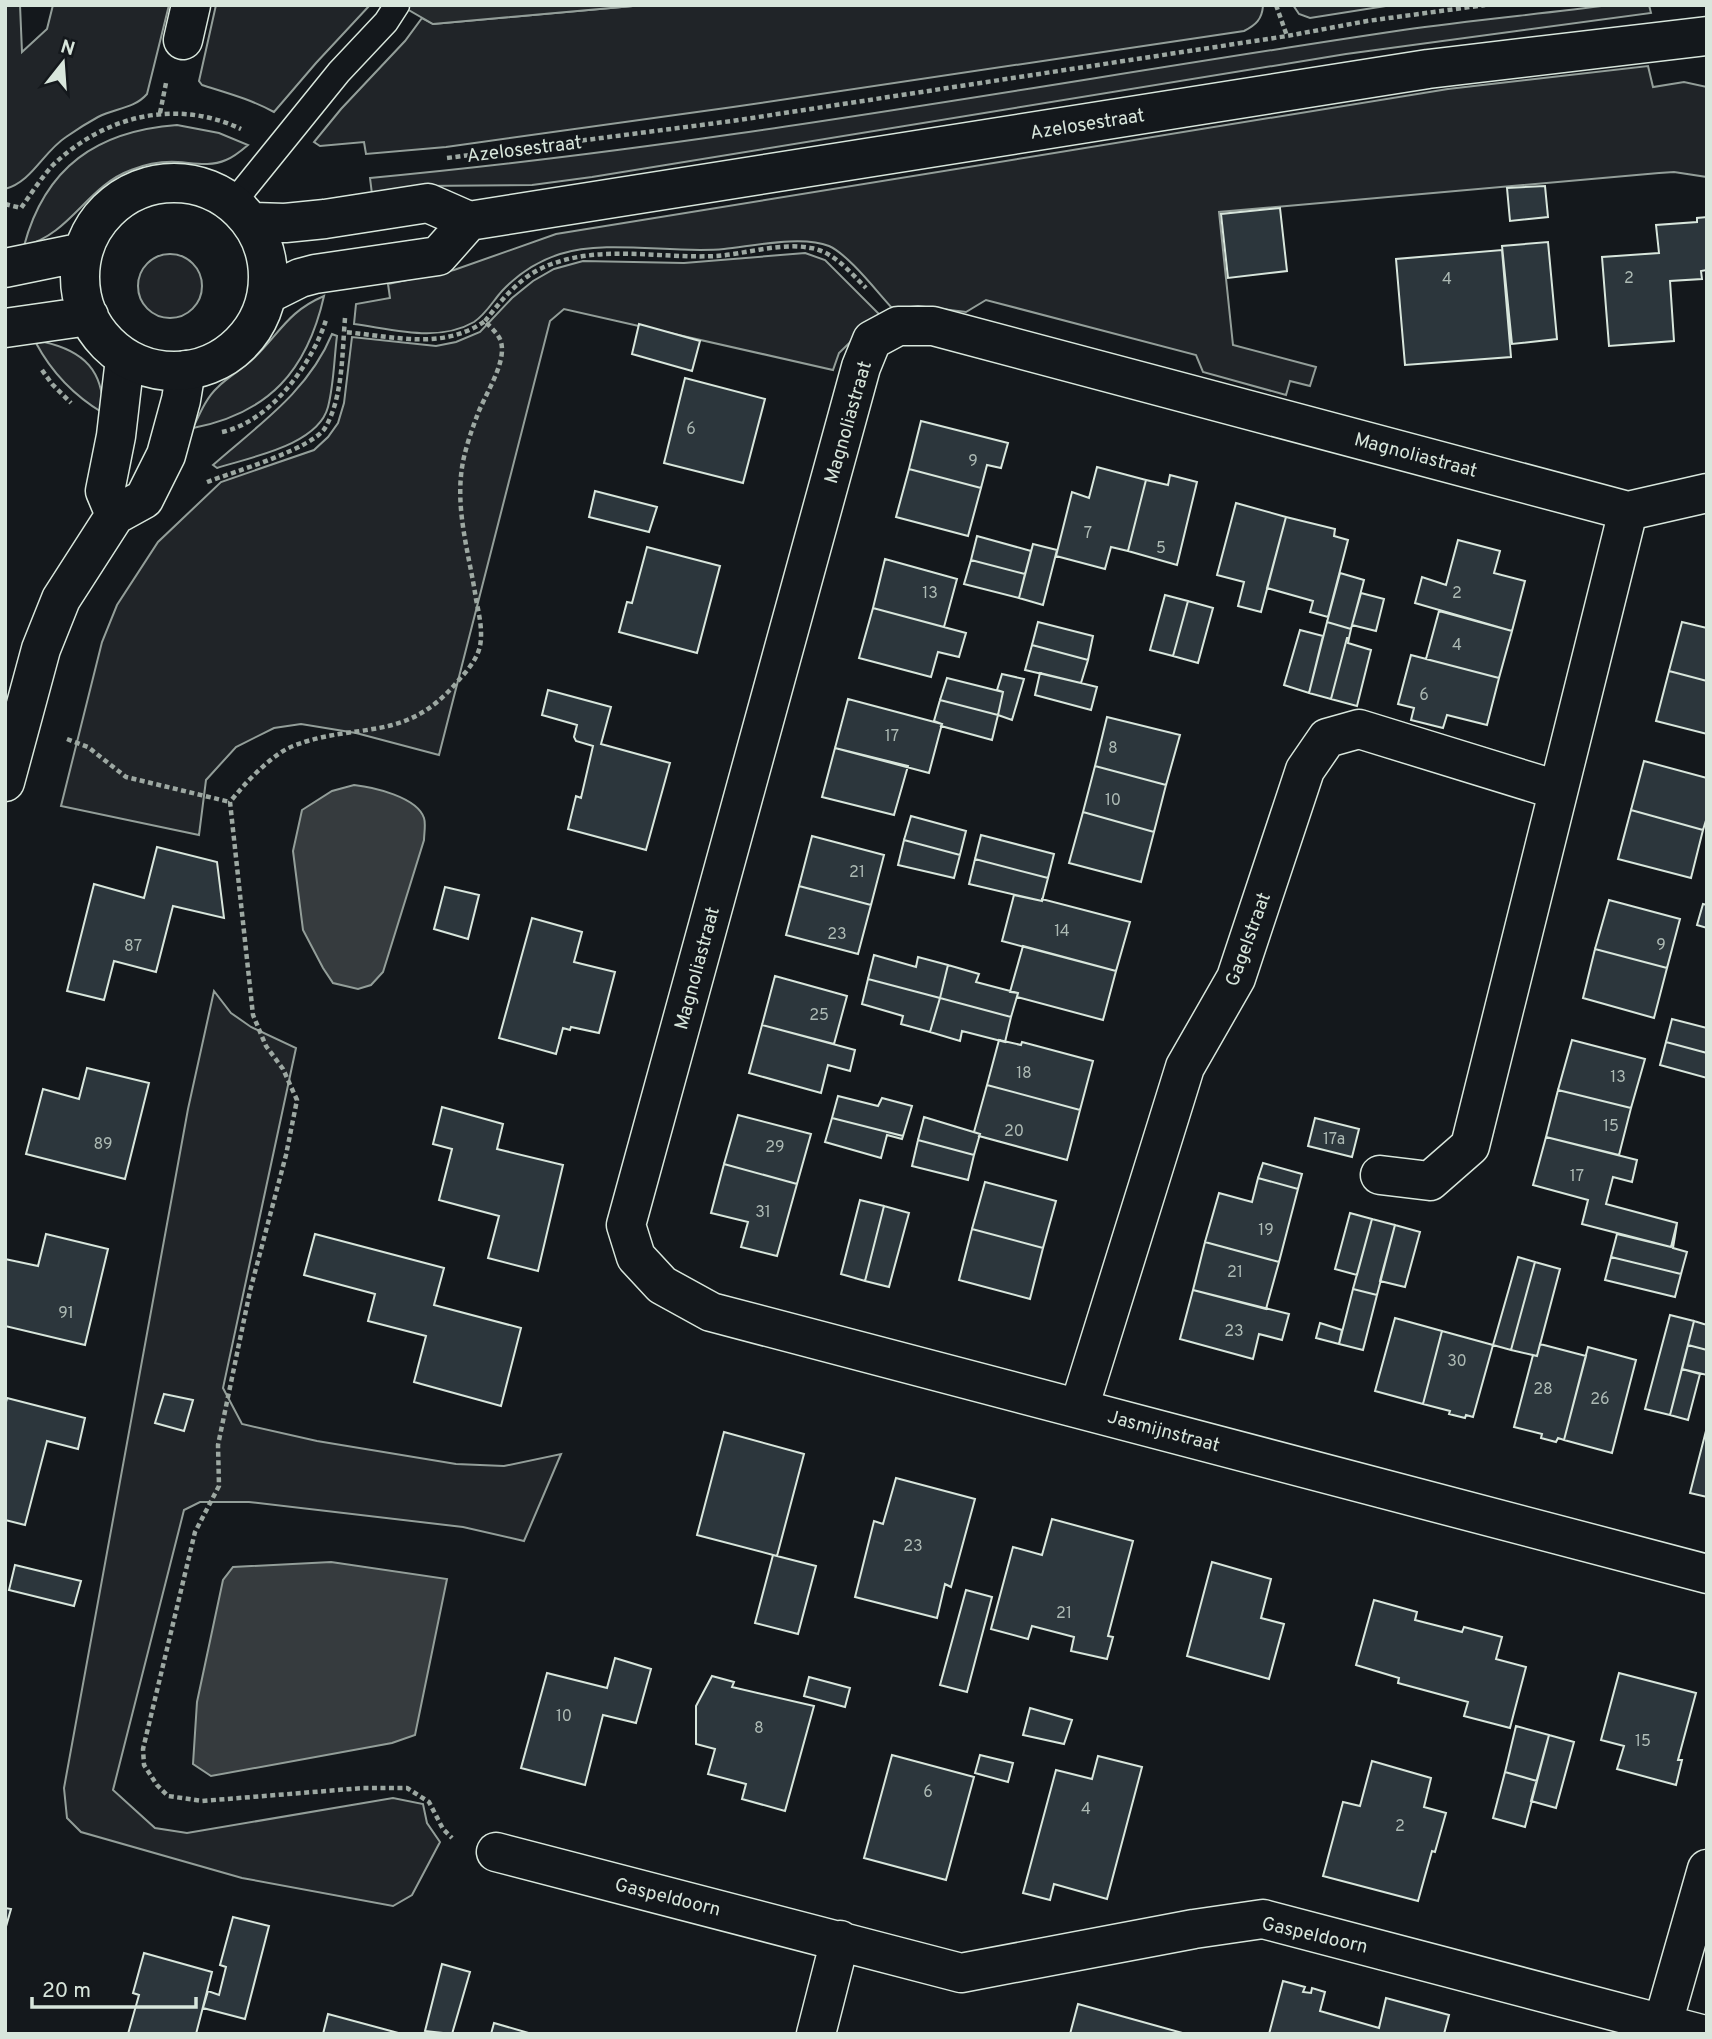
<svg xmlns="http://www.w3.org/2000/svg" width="1712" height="2039" viewBox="0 0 1712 2039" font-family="Overpass,sans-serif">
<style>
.green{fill:#202428;stroke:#939e99;stroke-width:2}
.parking{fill:#24282b;stroke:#939e99;stroke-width:2}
.water{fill:#363b3e;stroke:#939e99;stroke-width:2}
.building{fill:#2c363c;stroke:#d8e6dc;stroke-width:2}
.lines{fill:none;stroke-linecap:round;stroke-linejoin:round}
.lane-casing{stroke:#d8e6dc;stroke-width:27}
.street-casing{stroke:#d8e6dc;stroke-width:41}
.secondary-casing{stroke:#d8e6dc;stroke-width:41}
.path{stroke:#9da8a2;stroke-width:4.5;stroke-dasharray:5 3.5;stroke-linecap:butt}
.lane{stroke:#14181c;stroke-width:24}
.street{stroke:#14181c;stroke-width:38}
.secondary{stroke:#14181c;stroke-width:38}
.labels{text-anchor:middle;stroke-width:5;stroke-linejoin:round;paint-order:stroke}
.number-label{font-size:16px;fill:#adbab4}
.street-label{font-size:19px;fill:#d8e6dc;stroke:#14181c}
</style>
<rect width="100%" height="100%" fill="#14181c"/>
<path class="green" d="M 5,5 L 20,5 L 22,52 L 47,29 L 53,5 L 169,5 L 147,94 C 134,109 115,108 98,117 C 87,123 76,130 66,137 C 43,152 32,182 5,189 Z
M 216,5 L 370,5 L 316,63 L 274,112 C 250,99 227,93 202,85 L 199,81 Z
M 644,5 L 1263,5 L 1263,6 C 1262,19 1256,25 1244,31 L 733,107 L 446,147 L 366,154 L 364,142 L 320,146 L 314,142 L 341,109 L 405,41 L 422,18 L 433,24 Z
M 1293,5 L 1392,5 L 1310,18 L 1299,14 Z
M 1609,5 L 1649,5 L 1651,13 L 1346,54 L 592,177 L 532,185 L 420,186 L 372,194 L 370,178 C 717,146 1059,81 1403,30 C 1472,20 1541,14 1609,5 Z
M 1648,66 L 1653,87 L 1684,82 L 1707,87 L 1707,177 L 1674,172 L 1659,173 L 1219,212 L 1233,345 L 1316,367 L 1310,386 L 1290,381 L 1286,395 L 1203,372 L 1196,355 L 986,300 L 966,312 L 918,306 L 893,309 C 877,292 849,255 829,246 C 802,235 753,246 724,249 C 673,254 607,239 560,254 C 538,261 518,274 502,291 C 493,301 486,314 474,322 C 438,343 392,329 354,324 L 356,304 L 390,298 L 388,284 L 454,270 L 556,234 L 1448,89 Z
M 177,125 L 219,133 L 248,145 C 241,151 234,157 226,160 C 210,167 194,163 178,162 C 162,161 146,164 131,170 C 87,186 71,234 24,246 C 45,167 97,131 177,125 Z
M 805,253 L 825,260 L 882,317 L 873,320 L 839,353 L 833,370 L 564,309 L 550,321 L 439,755 L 356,733 L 301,724 L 274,728 L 236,747 L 206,780 L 199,835 L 61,806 L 102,642 L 117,605 L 158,542 L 221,482 L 314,450 L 328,437 L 338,423 L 344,403 L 352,337 L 436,346 L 456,342 L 480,332 L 512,298 L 533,281 L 554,269 L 583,261 L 684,263 Z
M138 286a32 32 0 1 1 64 0a32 32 0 1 1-64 0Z
M 324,296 C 307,371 269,413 193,428 C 200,413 206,398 218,387 C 230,375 245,368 256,356 C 281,331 289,311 324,296 Z
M 332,334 L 337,336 C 334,359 334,384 328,407 C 318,445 251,457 217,468 L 213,465 C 258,425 308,392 332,334 Z
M 44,342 C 84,351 104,371 103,413 C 73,395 52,373 36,343 Z
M 214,991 L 231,1013 L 251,1027 L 296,1048 L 223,1388 L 242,1424 L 317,1441 L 456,1464 L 504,1466 L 561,1454 L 524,1541 L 463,1527 L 249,1502 L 200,1502 L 184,1510 L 113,1790 L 155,1828 L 187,1833 L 393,1798 L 423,1804 L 427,1823 L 440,1842 L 412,1895 L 393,1906 L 242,1878 L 81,1832 L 67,1818 L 64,1788 L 188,1109 Z"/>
<path class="parking" d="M 400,5 L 644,5 L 433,24 Z"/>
<path class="water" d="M 354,785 C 373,787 417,797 424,818 C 426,824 424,834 424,840 L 383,972 L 371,985 L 358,989 L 333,983 L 323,968 L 303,930 L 293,851 L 302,810 L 332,791 Z
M 331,1562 L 447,1579 L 415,1735 L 392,1743 L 211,1776 L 193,1764 L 197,1702 L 223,1580 L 233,1567 Z"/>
<path class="building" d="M 1545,186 L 1548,217 L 1510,221 L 1507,188 Z
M 1280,208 L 1287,271 L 1228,278 L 1221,214 Z
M 1707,217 L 1707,270 L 1701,271 L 1702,279 L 1670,281 L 1674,341 L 1609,346 L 1602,257 L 1659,253 L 1656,225 L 1697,222 L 1697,218 Z
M 1548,242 L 1557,339 L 1512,344 L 1502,246 Z
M 1502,250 L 1511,357 L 1405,365 L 1396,259 Z
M 639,324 L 700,341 L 692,371 L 632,354 Z
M 685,378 L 765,399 L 743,483 L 664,463 Z
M 921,421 L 1008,443 L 1001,468 L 987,465 L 981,488 L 909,469 Z
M 1097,467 L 1146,480 L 1128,551 L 1111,547 L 1105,569 L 1056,556 L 1072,492 L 1089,498 Z
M 909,469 L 981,488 L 968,536 L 896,517 Z
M 1170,475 L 1197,482 L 1177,565 L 1128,551 L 1146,480 L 1168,485 Z
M 595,491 L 657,507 L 649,532 L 589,517 Z
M 1236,503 L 1286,517 L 1261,612 L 1238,606 L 1244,582 L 1217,575 Z
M 1286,517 L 1335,529 L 1334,536 L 1348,540 L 1328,617 L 1310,612 L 1313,601 L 1267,588 Z
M 977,536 L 1031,551 L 1025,574 L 971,560 Z
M 1458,540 L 1500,551 L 1494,573 L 1525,581 L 1512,631 L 1415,603 L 1422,577 L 1446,585 Z
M 1033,544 L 1057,550 L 1043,605 L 1019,598 Z
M 647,547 L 720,566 L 697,653 L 619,632 L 627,602 L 632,603 Z
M 885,559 L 957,579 L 944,627 L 873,608 Z
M 971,560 L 1025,574 L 1019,598 L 964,584 Z
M 1340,573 L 1364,580 L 1351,629 L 1327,622 Z
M 1361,593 L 1384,599 L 1376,631 L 1352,625 Z
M 1165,595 L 1188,601 L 1173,656 L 1150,650 Z
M 1188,601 L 1213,608 L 1198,663 L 1173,656 Z
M 873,608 L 966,633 L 959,657 L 938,652 L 931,677 L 859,658 Z
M 1439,611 L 1512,631 L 1499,678 L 1426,659 Z
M 1038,622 L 1093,636 L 1088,660 L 1032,645 Z
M 1327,622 L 1351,629 L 1349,638 L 1347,638 L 1331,699 L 1309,693 Z
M 1682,622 L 1707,628 L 1707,681 L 1669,671 Z
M 1300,630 L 1323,636 L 1309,693 L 1284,685 Z
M 1347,638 L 1349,638 L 1348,643 L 1371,650 L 1357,706 L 1331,699 Z
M 1032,645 L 1088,660 L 1081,683 L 1025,670 Z
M 1411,655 L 1499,678 L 1487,725 L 1447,715 L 1443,728 L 1411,720 L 1414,708 L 1398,704 Z
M 1669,671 L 1707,681 L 1707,734 L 1656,721 Z
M 1040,673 L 1097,687 L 1091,710 L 1035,695 Z
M 1002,674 L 1024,679 L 1012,720 L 998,715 L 1003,692 L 997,690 Z
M 947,678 L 1003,692 L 998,715 L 940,700 Z
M 548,690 L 611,707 L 601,744 L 670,763 L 646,850 L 568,829 L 576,796 L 581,798 L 593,746 L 576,741 L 574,737 L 577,725 L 542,715 Z
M 848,699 L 942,724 L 929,773 L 835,748 Z
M 940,700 L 998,715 L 992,740 L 941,726 L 942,724 L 934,721 Z
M 1107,717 L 1180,735 L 1166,785 L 1095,766 Z
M 835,748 L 908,766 L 894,815 L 822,797 Z
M 1644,761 L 1707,778 L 1707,817 L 1703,830 L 1631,810 Z
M 1095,766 L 1166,785 L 1154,832 L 1083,812 Z
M 1631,810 L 1703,830 L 1691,878 L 1618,859 Z
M 1083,812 L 1154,832 L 1141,882 L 1069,863 Z
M 911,816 L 966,831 L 960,855 L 904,840 Z
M 981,835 L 1054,854 L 1048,878 L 975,859 Z
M 812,836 L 884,855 L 871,905 L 799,886 Z
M 904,840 L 960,855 L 954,878 L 898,865 Z
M 157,847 L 217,862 L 224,918 L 173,906 L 156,972 L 114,961 L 104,1000 L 67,991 L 94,884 L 144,898 Z
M 975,859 L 1048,878 L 1042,901 L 969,884 Z
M 799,886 L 871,905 L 858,954 L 786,935 Z
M 445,887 L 479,895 L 468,939 L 434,929 Z
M 1014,895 L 1042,901 L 1042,899 L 1130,922 L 1116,971 L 1002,941 Z
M 1609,900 L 1680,919 L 1667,968 L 1595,949 Z
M 1703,904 L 1707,905 L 1707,928 L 1697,925 Z
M 532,918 L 582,932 L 574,962 L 615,972 L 599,1033 L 571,1027 L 570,1030 L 563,1028 L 556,1054 L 499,1038 Z
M 1023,946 L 1116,971 L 1103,1020 L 1017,997 L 1018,993 L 1010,992 Z
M 1595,949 L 1667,968 L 1654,1018 L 1583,998 Z
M 874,955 L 916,967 L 918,957 L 948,965 L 940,998 L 868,979 Z
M 948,965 L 979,974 L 976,982 L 1018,993 L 1011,1017 L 940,998 Z
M 775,976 L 847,996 L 834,1044 L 762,1025 Z
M 868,979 L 940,998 L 930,1032 L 901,1024 L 903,1016 L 862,1004 Z
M 940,998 L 1011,1017 L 1005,1042 L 962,1031 L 960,1041 L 930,1032 Z
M 1672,1019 L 1707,1028 L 1707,1053 L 1666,1042 Z
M 762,1025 L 855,1050 L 850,1071 L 828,1065 L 821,1093 L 749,1073 Z
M 999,1040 L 1021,1045 L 1022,1042 L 1093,1061 L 1080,1110 L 987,1085 Z
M 1572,1040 L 1645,1059 L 1631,1108 L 1558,1090 Z
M 1666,1042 L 1707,1053 L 1707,1078 L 1660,1065 Z
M 87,1068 L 149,1083 L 125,1179 L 26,1154 L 43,1089 L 79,1099 Z
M 987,1085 L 1080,1110 L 1067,1160 L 979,1136 L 980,1134 L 974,1132 Z
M 1558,1090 L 1631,1108 L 1619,1155 L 1546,1137 Z
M 838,1096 L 878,1106 L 882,1098 L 912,1106 L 903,1136 L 832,1118 Z
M 442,1107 L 503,1124 L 497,1149 L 563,1165 L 538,1271 L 488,1258 L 499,1216 L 439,1200 L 452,1149 L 433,1144 Z
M 738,1115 L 811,1134 L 797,1184 L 724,1164 Z
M 924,1117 L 980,1134 L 974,1155 L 918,1140 Z
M 832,1118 L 903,1136 L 902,1139 L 887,1135 L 881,1158 L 825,1142 Z
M 1315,1118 L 1359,1129 L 1352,1157 L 1308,1146 Z
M 1546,1137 L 1637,1160 L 1632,1182 L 1613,1177 L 1606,1204 L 1677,1223 L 1671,1247 L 1582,1224 L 1588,1200 L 1533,1185 Z
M 918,1140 L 974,1155 L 968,1180 L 912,1166 Z
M 1263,1163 L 1302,1174 L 1298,1189 L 1258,1178 Z
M 724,1164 L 797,1184 L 777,1256 L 741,1247 L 748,1222 L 711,1213 Z
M 1258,1178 L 1298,1189 L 1279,1262 L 1205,1242 L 1219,1193 L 1252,1202 Z
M 985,1182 L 1056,1201 L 1043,1248 L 972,1229 Z
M 860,1200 L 884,1206 L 865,1281 L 841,1274 Z
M 884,1206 L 909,1213 L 889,1287 L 865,1281 Z
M 1350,1213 L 1372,1219 L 1357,1275 L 1335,1269 Z
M 1372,1219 L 1395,1225 L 1377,1295 L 1353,1289 Z
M 1677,1223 L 1673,1248 L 1687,1252 L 1681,1274 L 1611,1257 L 1617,1234 L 1671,1247 Z
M 1395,1225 L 1420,1232 L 1405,1287 L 1380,1281 Z
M 972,1229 L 1043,1248 L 1030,1299 L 959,1280 Z
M 46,1234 L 108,1249 L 85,1345 L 5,1326 L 5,1259 L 38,1266 Z
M 315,1234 L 444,1268 L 434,1305 L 521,1328 L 501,1406 L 414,1382 L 426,1336 L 368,1321 L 375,1294 L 304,1275 Z
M 1205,1242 L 1279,1262 L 1266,1309 L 1193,1290 Z
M 1518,1257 L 1535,1262 L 1511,1350 L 1493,1345 Z
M 1611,1257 L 1681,1274 L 1675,1297 L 1605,1280 Z
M 1535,1262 L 1560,1269 L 1537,1356 L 1511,1350 Z
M 1353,1289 L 1377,1295 L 1363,1350 L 1339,1344 Z
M 1193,1290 L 1289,1314 L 1282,1340 L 1259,1334 L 1253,1359 L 1180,1339 Z
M 1670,1315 L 1694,1321 L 1670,1415 L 1645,1409 Z
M 1395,1318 L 1442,1331 L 1423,1404 L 1375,1391 Z
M 1694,1321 L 1707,1325 L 1707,1350 L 1688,1345 Z
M 1320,1323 L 1342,1330 L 1339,1344 L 1316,1338 Z
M 1442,1331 L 1493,1345 L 1473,1417 L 1466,1415 L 1465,1418 L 1449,1414 L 1450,1411 L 1423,1404 Z
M 1540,1344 L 1586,1356 L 1564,1440 L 1558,1438 L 1556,1442 L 1541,1438 L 1542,1434 L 1514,1427 L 1533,1355 L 1537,1356 Z
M 1688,1345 L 1707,1350 L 1707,1375 L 1682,1369 Z
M 1588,1347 L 1636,1360 L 1612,1453 L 1564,1440 Z
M 1682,1369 L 1700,1374 L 1688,1420 L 1670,1415 Z
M 164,1394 L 193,1400 L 184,1431 L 155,1423 Z
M 7,1398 L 85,1418 L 78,1449 L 47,1441 L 25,1525 L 5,1520 L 5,1406 Z
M 1707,1427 L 1707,1497 L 1690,1493 Z
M 724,1432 L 804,1454 L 777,1556 L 697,1535 Z
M 896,1478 L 975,1499 L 951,1587 L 945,1584 L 937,1618 L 855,1597 L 874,1521 L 883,1524 Z
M 1052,1519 L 1133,1541 L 1108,1636 L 1113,1637 L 1107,1659 L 1071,1651 L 1074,1637 L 1032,1626 L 1028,1639 L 991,1629 L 1013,1547 L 1042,1555 Z
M 773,1555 L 816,1566 L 798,1634 L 755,1623 Z
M 1212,1562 L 1271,1579 L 1261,1618 L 1284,1624 L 1269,1679 L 1187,1656 Z
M 15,1565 L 81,1581 L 74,1606 L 9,1590 Z
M 966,1590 L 992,1597 L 967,1692 L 940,1685 Z
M 1374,1600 L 1417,1612 L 1415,1620 L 1462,1632 L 1464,1627 L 1502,1637 L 1496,1659 L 1526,1667 L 1510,1728 L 1464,1716 L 1468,1702 L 1398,1683 L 1399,1678 L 1356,1665 Z
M 615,1658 L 651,1669 L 636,1723 L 603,1715 L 585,1785 L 521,1768 L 547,1673 L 607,1688 Z
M 1619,1673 L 1696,1693 L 1678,1760 L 1682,1760 L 1676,1785 L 1617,1769 L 1624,1746 L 1601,1740 Z
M 712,1676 L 734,1682 L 732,1687 L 814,1706 L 785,1811 L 742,1799 L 746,1784 L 708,1774 L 715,1749 L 696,1744 L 696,1706 Z
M 809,1677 L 850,1688 L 845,1707 L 804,1696 Z
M 1030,1708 L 1072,1720 L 1064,1744 L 1023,1735 Z
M 1516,1726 L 1549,1735 L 1537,1781 L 1505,1772 Z
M 1549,1735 L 1574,1742 L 1556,1808 L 1531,1801 Z
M 892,1755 L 974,1777 L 946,1880 L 864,1858 Z
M 980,1755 L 1013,1763 L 1008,1782 L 975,1773 Z
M 1098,1756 L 1142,1767 L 1107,1899 L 1054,1884 L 1050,1900 L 1023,1893 L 1056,1770 L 1092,1779 Z
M 1372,1761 L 1431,1778 L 1424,1807 L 1446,1813 L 1435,1852 L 1432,1851 L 1418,1901 L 1323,1876 L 1343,1802 L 1360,1806 Z
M 1505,1772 L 1537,1781 L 1525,1827 L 1493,1818 Z
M 5,1908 L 11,1909 L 5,1930 Z
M 233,1917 L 269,1926 L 245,2019 L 203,2008 L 208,1991 L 219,1995 L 226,1967 L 220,1965 Z
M 144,1953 L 212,1972 L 196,2034 L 128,2034 L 139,1995 L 133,1993 Z
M 442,1964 L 470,1972 L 452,2034 L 425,2031 Z
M 1283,1981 L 1305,1987 L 1303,1992 L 1311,1993 L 1312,1988 L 1325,1992 L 1320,2011 L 1379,2028 L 1386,1998 L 1449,2015 L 1444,2034 L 1269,2034 Z
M 1078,2004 L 1186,2034 L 1070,2034 Z
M 328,2014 L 402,2034 L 323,2034 Z
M 494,2023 L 532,2034 L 491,2034 Z"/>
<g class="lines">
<defs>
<path id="lane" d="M 233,203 L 339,72 L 386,22 L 397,5"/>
<path id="street" d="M 183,40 L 191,5
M 1707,493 L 1628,511 L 933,326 L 898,326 L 872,340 L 861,367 L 626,1225 L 636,1257 L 662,1285 L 711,1312 L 1707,1574
M 115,515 L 105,491 L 116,436 L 125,359
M 5,782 L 41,649 L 61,599 L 115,515 L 144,499 L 166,455 L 181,400 L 186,370
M 1380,1175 L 1430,1181 L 1470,1146 L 1628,511
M 1079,1408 L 1185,1067 L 1236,978 L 1305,770 L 1327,738 L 1359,729 L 1557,790
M 496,1852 L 961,1973 L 1194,1929 L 1263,1919 L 1701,2034
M 1663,2023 L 1707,1869
M 816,2034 L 840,1940"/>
<path id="secondary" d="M80 277a94 94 0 1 1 188 0a94 94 0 1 1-188 0Z
M 251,222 L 285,223 L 325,219 L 428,203 L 469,221 L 1428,69 L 1707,36
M 5,268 L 83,252
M 268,294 L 300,278 L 315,274 L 438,256 L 469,221
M 5,328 L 89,316"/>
</defs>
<use href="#lane" class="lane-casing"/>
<use href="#street" class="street-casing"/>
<use href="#secondary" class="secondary-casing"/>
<path class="path" d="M 1276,5 L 1287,36
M 160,113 L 166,83
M 447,158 L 732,121 L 1287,36 L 1367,21 L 1485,5
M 5,204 L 21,208 C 31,194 41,178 53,165 C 104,116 176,98 241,129
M 345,318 L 344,332 C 392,336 443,351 485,321 C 490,327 499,334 501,342 C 507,363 484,396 477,416 C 472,429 467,444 464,457 C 453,505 469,552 476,599 C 479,614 483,631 480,646 C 477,660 466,672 457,682 C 405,744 357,721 293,746 C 272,754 244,784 230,802 L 253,1015 L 266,1046 L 283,1069 L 297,1100 L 286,1155 L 250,1291 L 218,1445 L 219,1486 L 195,1532 L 143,1749 L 144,1765 L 157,1785 L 168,1796 L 202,1801 L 363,1788 L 407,1788 L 429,1802 L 443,1829 L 452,1838
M 485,321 C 501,301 518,279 542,268 C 597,243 658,259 716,256 C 746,254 781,242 811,248 C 834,252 850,272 866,288
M 42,370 L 52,384 L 71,403
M 222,432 C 270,422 312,364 326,320
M 207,482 C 233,472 312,449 325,428 C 341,401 342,363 344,332
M 67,739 L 88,747 L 126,777 L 230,802"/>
<use href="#lane" class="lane"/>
<use href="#street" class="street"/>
<use href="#secondary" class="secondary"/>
</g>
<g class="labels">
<g class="number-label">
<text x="1629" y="283">2</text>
<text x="1447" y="284">4</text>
<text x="691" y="434">6</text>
<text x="973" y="466">9</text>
<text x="1088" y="538">7</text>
<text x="1161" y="553">5</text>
<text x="930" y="598">13</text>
<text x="1457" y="598">2</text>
<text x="1457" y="650">4</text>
<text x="1424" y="700">6</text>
<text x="892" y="741">17</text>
<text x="1113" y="753">8</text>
<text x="1113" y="805">10</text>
<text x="857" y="877">21</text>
<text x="1062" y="936">14</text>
<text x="837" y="939">23</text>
<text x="1661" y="950">9</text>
<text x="133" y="951">87</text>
<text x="819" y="1020">25</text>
<text x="1024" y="1078">18</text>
<text x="1618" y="1082">13</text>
<text x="1611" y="1131">15</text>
<text x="1014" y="1136">20</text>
<text x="1334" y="1144">17a</text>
<text x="103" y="1149">89</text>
<text x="775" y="1152">29</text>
<text x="1577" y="1181">17</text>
<text x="763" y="1217">31</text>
<text x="1266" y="1235">19</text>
<text x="1235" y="1277">21</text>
<text x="66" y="1318">91</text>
<text x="1234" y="1336">23</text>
<text x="1457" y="1366">30</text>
<text x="1543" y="1394">28</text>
<text x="1600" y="1404">26</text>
<text x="913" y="1551">23</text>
<text x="1064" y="1618">21</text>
<text x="564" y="1721">10</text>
<text x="759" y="1733">8</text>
<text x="1643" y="1746">15</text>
<text x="928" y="1797">6</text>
<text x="1086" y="1814">4</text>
<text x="1400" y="1831">2</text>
</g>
<g class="street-label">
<text transform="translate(1087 123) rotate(-9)" y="7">Azelosestraat</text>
<text transform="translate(524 148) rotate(-7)" y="7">Azelosestraat</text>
<text transform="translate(847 422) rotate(-74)" y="7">Magnoliastraat</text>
<text transform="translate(1416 454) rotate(15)" y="7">Magnoliastraat</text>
<text transform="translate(1247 939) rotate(-70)" y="7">Gagelstraat</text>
<text transform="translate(696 968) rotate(-75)" y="7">Magnoliastraat</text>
<text transform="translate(1164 1430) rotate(15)" y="7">Jasmijnstraat</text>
<text transform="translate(668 1896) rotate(14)" y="7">Gaspeldoorn</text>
<text transform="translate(1315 1934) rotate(13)" y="7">Gaspeldoorn</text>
</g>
</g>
<rect width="1712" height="2039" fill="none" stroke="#d8e6dc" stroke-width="14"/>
<g transform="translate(63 63) rotate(17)" stroke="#14181c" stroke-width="5" paint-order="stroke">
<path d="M0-5L12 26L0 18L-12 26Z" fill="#d8e6dc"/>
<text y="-10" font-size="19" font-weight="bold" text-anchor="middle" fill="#d8e6dc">N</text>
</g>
<path d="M32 1997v10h164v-10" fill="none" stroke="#d8e6dc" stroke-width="3.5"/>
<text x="42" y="1997" font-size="21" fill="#d8e6dc" stroke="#14181c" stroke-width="5" paint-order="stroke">20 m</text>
</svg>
